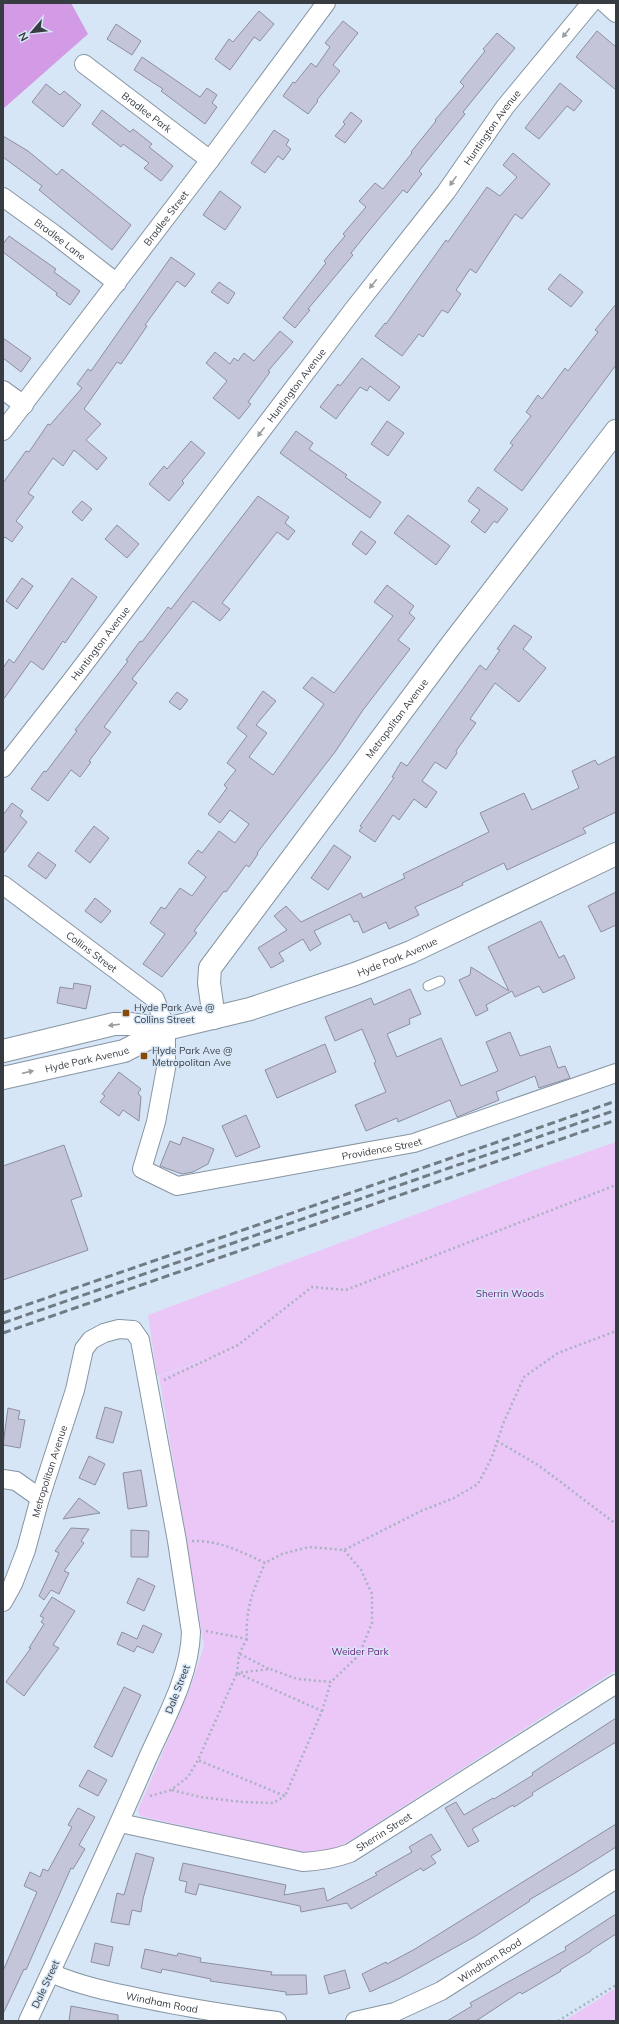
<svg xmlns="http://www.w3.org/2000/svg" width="619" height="2024" viewBox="0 0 619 2024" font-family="Mulish,sans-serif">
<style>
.green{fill:#ebc7f7}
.forest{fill:#d39ae6}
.building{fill:#c4c5d9;stroke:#8d8ea1}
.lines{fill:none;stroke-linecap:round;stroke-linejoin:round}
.service-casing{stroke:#8695a3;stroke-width:11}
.minor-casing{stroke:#8695a3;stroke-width:20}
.tertiary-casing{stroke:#8695a3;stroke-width:24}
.primary-casing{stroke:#8695a3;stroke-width:24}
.path{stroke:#a6b2bf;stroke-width:2.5;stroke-dasharray:2 3;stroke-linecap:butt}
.service{stroke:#fff;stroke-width:9}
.minor{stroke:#fff;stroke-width:18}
.tertiary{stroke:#fff;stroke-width:22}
.primary{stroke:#fff;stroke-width:22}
.rail{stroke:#717b84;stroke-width:3;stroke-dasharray:8 4;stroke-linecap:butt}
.oneway{fill:#9a9ea0}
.poi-dot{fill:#874a08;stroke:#d7e6f6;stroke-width:1.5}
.labels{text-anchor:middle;stroke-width:3;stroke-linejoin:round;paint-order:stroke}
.street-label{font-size:10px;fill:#363c42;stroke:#d7e6f6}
.poi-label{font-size:10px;fill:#363c42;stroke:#d7e6f6;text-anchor:start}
.park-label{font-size:10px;fill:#69247e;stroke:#d7e6f6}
</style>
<rect width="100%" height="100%" fill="#d7e6f6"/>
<path class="green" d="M 616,1142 L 616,1670 L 351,1840 C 333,1850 316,1854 295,1851 L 140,1816 L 138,1810 L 190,1689 L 204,1646 L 159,1376 L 253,1344 L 157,1376 L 148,1315 L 526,1173 Z
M 616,1988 L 616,2021 L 564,2021 Z"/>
<path class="forest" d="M 3,3 L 71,3 L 88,34 L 3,109 Z"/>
<path class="building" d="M 259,11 L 274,24 L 260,41 L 254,37 L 230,70 L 215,59 L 229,39 L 233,42 Z
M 343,21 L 358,33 L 333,65 L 340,71 L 317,100 L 318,101 L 308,114 L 283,96 L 293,82 L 295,83 L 311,63 L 316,67 L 330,47 L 325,43 Z
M 116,24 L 141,41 L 132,55 L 107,39 Z
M 597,31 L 616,47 L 616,90 L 576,57 Z
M 497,33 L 515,48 L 463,112 L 465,114 L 419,171 L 422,174 L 407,193 L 403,190 L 372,227 L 351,253 L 353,255 L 308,309 L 310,310 L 295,328 L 283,318 L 326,263 L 324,261 L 345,236 L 343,234 L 366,207 L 359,201 L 375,183 L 383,189 L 412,153 L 411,152 L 436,121 L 435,120 L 464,86 L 460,82 L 485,51 L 483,49 Z
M 142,57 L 200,97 L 207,88 L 217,95 L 212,103 L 217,107 L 205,124 L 161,91 L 163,89 L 134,70 Z
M 560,83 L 582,101 L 574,111 L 567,106 L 539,139 L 525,128 Z
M 46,84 L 60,95 L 64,91 L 81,105 L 63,127 L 32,102 Z
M 102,110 L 130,132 L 133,129 L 152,144 L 149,147 L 173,166 L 161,181 L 144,168 L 149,163 L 123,144 L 121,147 L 92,124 Z
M 351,112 L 362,121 L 345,143 L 335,136 L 345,124 L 343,122 Z
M 274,130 L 289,140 L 286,145 L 291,149 L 283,160 L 278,156 L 265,173 L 251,163 Z
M 3,136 L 28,151 L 57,175 L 62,169 L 131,225 L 112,250 L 39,190 L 42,186 L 3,157 Z
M 513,153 L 550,184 L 522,219 L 515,214 L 476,273 L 470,269 L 456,290 L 461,294 L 448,313 L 442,310 L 423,337 L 419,334 L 402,356 L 375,336 L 385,323 L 386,324 L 446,240 L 448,242 L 487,187 L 500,196 L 517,177 L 503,165 Z
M 220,191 L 241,207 L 225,230 L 203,215 Z
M 9,236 L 56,269 L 54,272 L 80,291 L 70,305 L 56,295 L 57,293 L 3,252 L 3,244 Z
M 171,257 L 195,274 L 185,287 L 177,281 L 145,325 L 147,326 L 121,364 L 117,362 L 84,409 L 101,424 L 86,440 L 107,458 L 97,470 L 74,450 L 63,466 L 53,458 L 28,493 L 34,497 L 16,521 L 23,527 L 12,542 L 5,537 L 3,539 L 3,483 L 26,451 L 29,452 L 48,424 L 50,425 L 82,388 L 77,384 L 88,369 L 91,371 Z
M 560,274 L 583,292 L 571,307 L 548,289 Z
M 219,282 L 235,293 L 228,304 L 211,292 Z
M 616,304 L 616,365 L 522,491 L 494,470 L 513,445 L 510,443 L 531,416 L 526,412 L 538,395 L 542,399 L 565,368 L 568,371 L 598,332 L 595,330 Z
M 280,331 L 293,342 L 268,371 L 270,372 L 248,402 L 251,404 L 239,419 L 213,398 L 227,381 L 206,363 L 215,352 L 230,364 L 234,358 L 238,361 L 244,353 L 254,361 Z
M 3,338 L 31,358 L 21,372 L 3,358 Z
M 362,358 L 400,387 L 389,401 L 370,386 L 367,391 L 360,387 L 336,419 L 320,407 L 338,384 L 340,386 Z
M 387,421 L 404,433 L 388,456 L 371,444 Z
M 296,431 L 313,443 L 309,449 L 347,475 L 345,477 L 381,502 L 370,518 L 280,453 Z
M 191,441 L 205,453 L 182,481 L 184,483 L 169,501 L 149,484 L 164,466 L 167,469 Z
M 478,487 L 508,509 L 497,523 L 494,521 L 485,533 L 471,522 L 480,510 L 468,501 Z
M 258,496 L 289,517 L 285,523 L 295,531 L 288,540 L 277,532 L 222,603 L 230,609 L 220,621 L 193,601 L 132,679 L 137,683 L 104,727 L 111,732 L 89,761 L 91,762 L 80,777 L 71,770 L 48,801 L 31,789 L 44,771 L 46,772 L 77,731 L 75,730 L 128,661 L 126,660 L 140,641 L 142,642 L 168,607 L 171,609 Z
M 82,501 L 92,509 L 82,521 L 72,512 Z
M 408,515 L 450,546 L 436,565 L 394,533 Z
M 117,525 L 139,544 L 127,558 L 105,539 Z
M 361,531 L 376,542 L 366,555 L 352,544 Z
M 22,578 L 33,586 L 17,609 L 6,601 Z
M 72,578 L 97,597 L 65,643 L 63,641 L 43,670 L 31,661 L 3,700 L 3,668 L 9,659 L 14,663 Z
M 387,585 L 414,606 L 409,613 L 415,618 L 398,640 L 410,649 L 363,710 L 335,752 L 257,853 L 258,854 L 249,867 L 246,865 L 226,892 L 224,891 L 194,931 L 197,933 L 162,977 L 143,964 L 165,934 L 150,923 L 161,907 L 165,909 L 180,888 L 192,896 L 206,877 L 188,863 L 198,850 L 202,853 L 219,831 L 235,843 L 249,824 L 230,810 L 220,823 L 208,814 L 227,788 L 224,785 L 236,770 L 227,763 L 247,736 L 237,728 L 263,691 L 276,701 L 256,725 L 267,733 L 249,757 L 273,775 L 324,704 L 303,688 L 312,677 L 334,693 L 393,616 L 374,602 Z
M 514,625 L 532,637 L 523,649 L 546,668 L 519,702 L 495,683 L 470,719 L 476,723 L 456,751 L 457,753 L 446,769 L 435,762 L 422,781 L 437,792 L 426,808 L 414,799 L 399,820 L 393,815 L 375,842 L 359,831 L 362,827 L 360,826 L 394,778 L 392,777 L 401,762 L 407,766 L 480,665 L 486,670 L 500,650 L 497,649 Z
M 177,692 L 188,700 L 180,710 L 169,702 Z
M 616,756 L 616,812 L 583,828 L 586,833 L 507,870 L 504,863 L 462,883 L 463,885 L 415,907 L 419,915 L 389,929 L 386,922 L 363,933 L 358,921 L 354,922 L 350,914 L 314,931 L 321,944 L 310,951 L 303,939 L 279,953 L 284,961 L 271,968 L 258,948 L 287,930 L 274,916 L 286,906 L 301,922 L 361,893 L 363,898 L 405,878 L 403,874 L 489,832 L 480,813 L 524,793 L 532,810 L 579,788 L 572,771 L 595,760 L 598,765 Z
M 12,803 L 23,811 L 20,816 L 27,822 L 3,854 L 3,815 Z
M 94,826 L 109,838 L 90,863 L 75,851 Z
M 334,845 L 351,857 L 328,890 L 311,878 Z
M 38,852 L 56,865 L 46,879 L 28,866 Z
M 616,892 L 616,925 L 601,932 L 588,906 Z
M 95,898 L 111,911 L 101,923 L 85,911 Z
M 541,921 L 559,958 L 564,955 L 575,978 L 543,993 L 539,986 L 515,997 L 512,991 L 486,1005 L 488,1010 L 476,1016 L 459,980 L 470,975 L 471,967 L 509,991 L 488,947 Z
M 74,983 L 91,986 L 86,1009 L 57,1003 L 60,987 L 73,989 Z
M 410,989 L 421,1014 L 409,1019 L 410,1024 L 387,1034 L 397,1057 L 441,1038 L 461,1086 L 498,1071 L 486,1042 L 510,1032 L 520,1056 L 550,1046 L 558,1068 L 565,1066 L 570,1078 L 539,1088 L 535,1076 L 496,1092 L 499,1100 L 457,1117 L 450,1100 L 398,1122 L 397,1118 L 366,1131 L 355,1105 L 386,1092 L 374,1063 L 376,1062 L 362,1029 L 335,1041 L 325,1017 L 371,998 L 374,1005 Z
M 325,1044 L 336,1072 L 277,1098 L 265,1070 Z
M 119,1072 L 141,1089 L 138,1093 L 141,1097 L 139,1121 L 123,1110 L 119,1116 L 100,1102 L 105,1096 L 102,1094 Z
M 246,1115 L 260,1147 L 236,1157 L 222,1126 Z
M 183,1137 L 214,1149 L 208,1164 L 193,1172 L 182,1174 L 160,1166 L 170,1141 L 180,1145 Z
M 64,1145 L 82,1196 L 71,1200 L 88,1250 L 3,1280 L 3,1166 Z
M 105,1407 L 122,1412 L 113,1443 L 96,1438 Z
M 8,1408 L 20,1411 L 18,1419 L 25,1420 L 20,1448 L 3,1445 Z
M 89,1456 L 105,1464 L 95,1485 L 79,1478 Z
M 141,1470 L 147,1506 L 128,1509 L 123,1473 Z
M 79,1498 L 100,1513 L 63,1519 Z
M 71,1528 L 89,1529 L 81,1541 L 84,1543 L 64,1571 L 69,1573 L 59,1594 L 51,1590 L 44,1600 L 39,1596 L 59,1553 L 55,1551 Z
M 131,1530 L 149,1531 L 148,1557 L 131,1557 Z
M 138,1578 L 155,1586 L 144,1611 L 127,1603 Z
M 52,1597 L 75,1611 L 53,1645 L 59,1648 L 24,1696 L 6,1682 L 31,1648 L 29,1648 L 44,1624 L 41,1622 L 44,1618 L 40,1616 Z
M 143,1625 L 162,1634 L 153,1653 L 137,1646 L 134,1652 L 117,1644 L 122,1632 L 137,1639 Z
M 124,1687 L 141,1695 L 112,1757 L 94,1747 Z
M 616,1718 L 616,1742 L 532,1793 L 533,1795 L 514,1807 L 513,1805 L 472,1829 L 479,1841 L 468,1847 L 445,1808 L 456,1802 L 464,1815 L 493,1798 L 494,1799 L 533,1775 L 532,1773 Z
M 88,1770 L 107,1780 L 98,1796 L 79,1786 Z
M 78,1808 L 95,1817 L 79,1845 L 85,1849 L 73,1869 L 71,1868 L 26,1970 L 24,1969 L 3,2014 L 3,1971 L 37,1892 L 24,1886 L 30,1872 L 40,1877 L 43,1869 L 48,1871 L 72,1827 L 68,1825 Z
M 616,1824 L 616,1847 L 575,1873 L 529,1900 L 530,1901 L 474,1937 L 400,1978 L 370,1992 L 362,1974 L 386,1962 L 387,1964 L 415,1949 Z
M 431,1834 L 441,1850 L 431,1856 L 436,1863 L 423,1871 L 421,1868 L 351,1909 L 347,1903 L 301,1912 L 300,1906 L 199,1884 L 196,1895 L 185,1892 L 187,1882 L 179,1880 L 183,1863 L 286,1885 L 284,1895 L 324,1888 L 327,1901 L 377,1875 L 375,1873 L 412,1852 L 409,1847 Z
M 136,1853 L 154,1858 L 143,1899 L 141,1912 L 132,1910 L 129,1925 L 111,1922 L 117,1893 L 124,1895 Z
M 616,1914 L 616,1934 L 591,1950 L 591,1951 L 560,1970 L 561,1971 L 522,1994 L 520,1992 L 476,2021 L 447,2021 L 472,2006 L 470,2003 L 566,1950 L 565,1947 Z
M 95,1943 L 113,1947 L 109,1966 L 91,1962 Z
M 145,1949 L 177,1956 L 178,1953 L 201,1958 L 200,1962 L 272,1972 L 271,1975 L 306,1975 L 307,1994 L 286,1995 L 286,1992 L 210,1981 L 211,1979 L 162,1969 L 161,1973 L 141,1968 Z
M 345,1970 L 350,1988 L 329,1994 L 324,1976 Z
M 71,2006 L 118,2015 L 118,2021 L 69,2021 Z"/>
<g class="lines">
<defs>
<path id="service" d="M 428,986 L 440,981"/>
<g id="minor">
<path d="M 605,3 L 616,13"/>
<path id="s1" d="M 84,64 L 210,160"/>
<path id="s2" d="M 3,197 L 54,234 L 117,283"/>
<path d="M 3,390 L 24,405"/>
<path id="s3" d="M 3,431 L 210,160 L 326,3"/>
<path id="s4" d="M 3,768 L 72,680 L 353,310 L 446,192 L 505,107 L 591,3"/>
<path id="s5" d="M 3,885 L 155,999 L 166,1029 L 166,1068 L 156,1122 L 142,1169 L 177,1186 L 414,1143 L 616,1073"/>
<path d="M 3,1479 L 16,1481 L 40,1498"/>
<path id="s6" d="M 3,1602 L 13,1584 L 26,1550 L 40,1498 L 75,1390 L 84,1349 L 91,1340 L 104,1333 L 119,1329 L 133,1330 L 140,1340 L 177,1541 L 191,1632 C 190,1677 164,1721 146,1762 C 108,1849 68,1935 28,2021"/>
<path id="s7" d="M 120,1823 L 303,1862 C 320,1861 334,1859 350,1853 L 616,1684"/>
<path id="s8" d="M 51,1973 C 83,1987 116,1993 150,2000 C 192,2009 234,2015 277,2021"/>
<path id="s9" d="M 355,2021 L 395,2012 L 441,1991 L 616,1879"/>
</g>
<g id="tertiary">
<path id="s10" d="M 214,1018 L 209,983 L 210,968 L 452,644 L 616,431"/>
</g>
<g id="primary">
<path d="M 3,1051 L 114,1024 L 130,1024 L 166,1029"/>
<path id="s11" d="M 3,1078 L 124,1051 L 166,1029 L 250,1009 L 355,974 L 411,952 L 616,854"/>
</g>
</defs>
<use href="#service" class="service-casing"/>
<use href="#minor" class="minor-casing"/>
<use href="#tertiary" class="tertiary-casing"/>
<use href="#primary" class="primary-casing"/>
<path class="path" d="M 164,1380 L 238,1345 L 312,1287 L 346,1290 L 616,1185
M 497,1441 L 538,1465 L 616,1524
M 192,1541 C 219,1540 242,1552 265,1563 L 282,1554 L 309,1547 L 344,1550 L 421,1511 L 454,1498 L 478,1484 L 492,1457 L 503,1424 L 524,1377 L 558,1353 L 616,1331
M 206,1631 L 247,1639 C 245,1609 253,1591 265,1563
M 247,1639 L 239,1654 L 237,1673 L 270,1669 L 297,1679 L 331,1682 L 359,1655 L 372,1623 L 372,1594 L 361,1570 L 344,1550
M 240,1654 L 269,1669
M 322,1711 L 331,1682
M 172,1790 L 200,1797 L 242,1802 L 273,1803 L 285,1796
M 150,1796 L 171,1790 L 188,1777 L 198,1760 L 237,1673 L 322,1711 L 285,1796 L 198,1760
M 558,2021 L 616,1985"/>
<use href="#service" class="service"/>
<use href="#minor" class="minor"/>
<use href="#tertiary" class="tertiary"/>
<use href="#primary" class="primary"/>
<path class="rail" d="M 3,1313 L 616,1101
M 3,1323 L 616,1110
M 3,1333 L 616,1120"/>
</g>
<defs><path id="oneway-solid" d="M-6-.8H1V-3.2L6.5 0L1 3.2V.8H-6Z"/></defs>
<g class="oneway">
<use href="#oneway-solid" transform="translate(566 33) rotate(129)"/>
<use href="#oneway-solid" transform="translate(453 181) rotate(125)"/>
<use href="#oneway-solid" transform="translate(373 284) rotate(128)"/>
<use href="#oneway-solid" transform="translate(261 432) rotate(127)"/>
<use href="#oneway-solid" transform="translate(114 1025) rotate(173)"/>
<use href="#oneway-solid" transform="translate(28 1072) rotate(-13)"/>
</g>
<g class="poi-dot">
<rect x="122" y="1009" width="8" height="8" rx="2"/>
<rect x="140" y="1052" width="8" height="8" rx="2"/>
</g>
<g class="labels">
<g class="street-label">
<text dy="4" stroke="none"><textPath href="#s1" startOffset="79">Bradlee Park</textPath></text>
<text dy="4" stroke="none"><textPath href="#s4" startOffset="806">Huntington Avenue</textPath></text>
<text dy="4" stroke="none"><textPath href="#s3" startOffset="268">Bradlee Street</textPath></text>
<text dy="4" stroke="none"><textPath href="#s2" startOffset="71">Bradlee Lane</textPath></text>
<text dy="4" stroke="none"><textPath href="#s4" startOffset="482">Huntington Avenue</textPath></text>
<text dy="4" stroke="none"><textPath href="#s4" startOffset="158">Huntington Avenue</textPath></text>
<text dy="4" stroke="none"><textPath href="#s10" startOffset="362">Metropolitan Avenue</textPath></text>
<text dy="4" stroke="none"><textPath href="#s5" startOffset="111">Collins Street</textPath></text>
<text dy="4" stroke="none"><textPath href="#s11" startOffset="414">Hyde Park Avenue</textPath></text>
<text dy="4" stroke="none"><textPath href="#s11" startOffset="86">Hyde Park Avenue</textPath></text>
<text dy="4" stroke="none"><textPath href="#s5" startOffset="612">Providence Street</textPath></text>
<text dy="4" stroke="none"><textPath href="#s6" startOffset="139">Metropolitan Avenue</textPath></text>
<text transform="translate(177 1689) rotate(-69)" y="4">Dale Street</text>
<text dy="4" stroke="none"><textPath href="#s7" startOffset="275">Sherrin Street</textPath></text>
<text dy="4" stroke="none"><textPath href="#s9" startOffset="149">Windham Road</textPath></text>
<text transform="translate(45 1984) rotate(-65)" y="4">Dale Street</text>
<text dy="4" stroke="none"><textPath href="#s8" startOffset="115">Windham Road</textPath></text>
</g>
<g class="poi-label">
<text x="134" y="1011">Hyde Park Ave @<tspan x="134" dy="12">Collins Street</tspan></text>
<text x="152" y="1054">Hyde Park Ave @<tspan x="152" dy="12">Metropolitan Ave</tspan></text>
</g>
<g class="park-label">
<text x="510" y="1297">Sherrin Woods</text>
<text x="360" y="1655">Weider Park</text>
</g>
</g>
<rect width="619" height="2024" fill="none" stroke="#363c42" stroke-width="8"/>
<g transform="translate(32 32) rotate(242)" stroke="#d7e6f6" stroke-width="3" paint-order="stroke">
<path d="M0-3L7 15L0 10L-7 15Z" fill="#363c42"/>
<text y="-6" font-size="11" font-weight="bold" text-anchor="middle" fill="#363c42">N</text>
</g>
</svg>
